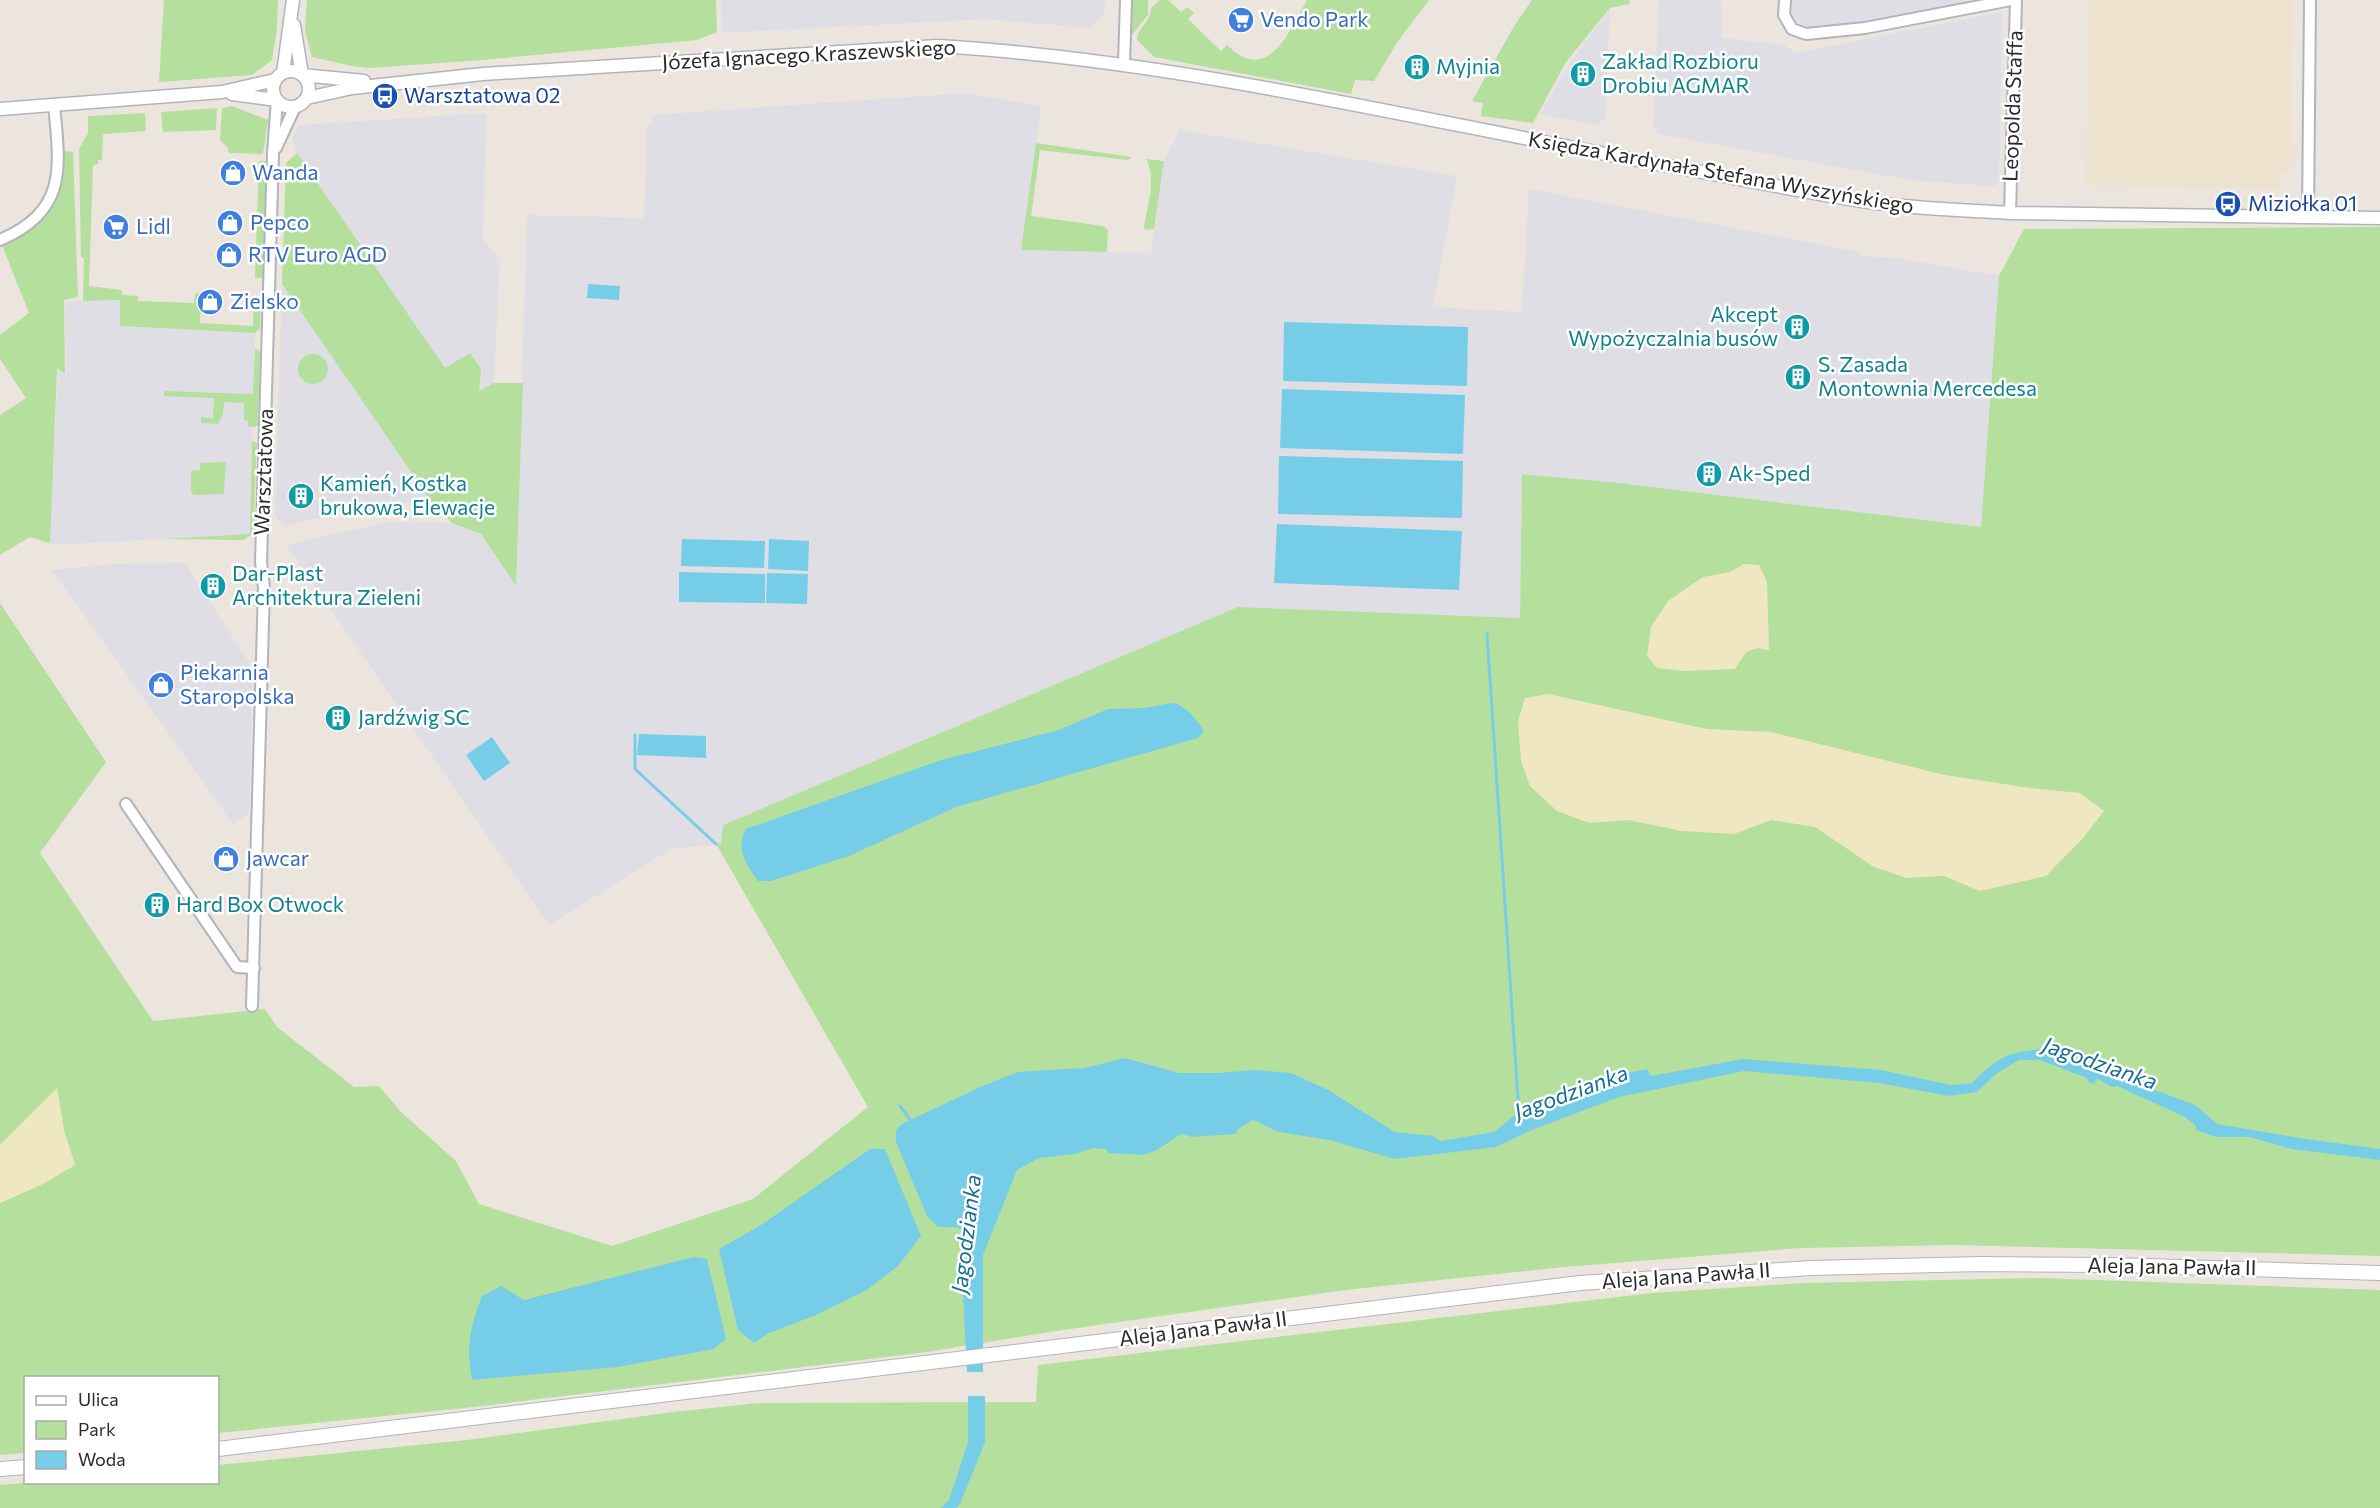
<svg xmlns="http://www.w3.org/2000/svg" width="2380" height="1508" viewBox="0 0 2380 1508" font-family="Commissioner,sans-serif">
<style>
.industrial{fill:#dfdee5}
.education{fill:#ece2ce}
.green{fill:#b5df9d}
.sand{fill:#efe7c2}
.water{fill:#76cde8}
.lines{fill:none;stroke-linecap:round;stroke-linejoin:round}
.stream{stroke:#76cde8;stroke-width:3}
.minor-casing{stroke:#b1b4bd;stroke-width:14}
.tertiary-casing{stroke:#b1b4bd;stroke-width:15}
.secondary-casing{stroke:#b1b4bd;stroke-width:16}
.minor{stroke:#fff;stroke-width:10}
.tertiary{stroke:#fff;stroke-width:12}
.secondary{stroke:#fff;stroke-width:14}
.labels{text-anchor:middle;stroke-width:5;stroke-linejoin:round;paint-order:stroke}
.shop-label{font-size:21px;fill:#366cbe;stroke:#fff;text-anchor:start}
.street-label{font-size:21px;fill:#2b2b2b;stroke:#fff}
.culture-label{font-size:21px;fill:#0d838f;stroke:#fff;text-anchor:start}
.transit-label{font-size:21px;fill:#164399;stroke:#fff;text-anchor:start}
.water-label{font-size:22px;font-style:italic;fill:#156c95;stroke:#fff}
</style>
<rect width="100%" height="100%" fill="#ece5de"/>
<path class="industrial" d="M 721,0 L 1105,0 L 1104,14 L 1089,28 L 986,19 L 722,33 Z
M 1659,0 L 1721,0 L 1722,38 L 1784,45 L 1796,53 L 2002,12 L 1999,181 L 1995,186 L 1910,180 L 1658,134 L 1653,127 Z
M 1791,0 L 1969,0 L 1903,16 L 1806,29 L 1791,13 Z
M 1610,9 L 1605,118 L 1597,125 L 1540,114 L 1571,61 Z
M 965,93 L 1041,106 L 1022,250 L 1151,253 L 1164,161 L 1180,130 L 1457,176 L 1433,307 L 1522,312 L 1529,189 L 1860,252 L 1861,256 L 1896,258 L 1999,276 L 1981,527 L 1610,482 L 1522,474 L 1520,618 L 1238,607 L 723,825 L 721,844 L 671,849 L 549,925 L 286,545 L 388,522 L 452,523 L 481,534 L 516,585 L 527,215 L 644,218 L 647,122 L 648,125 L 652,125 L 652,115 Z
M 486,113 L 483,239 L 500,260 L 494,383 L 479,392 L 470,353 L 445,369 L 297,153 L 292,138 L 300,125 Z
M 282,284 L 431,501 L 382,503 L 284,526 L 275,516 Z
M 120,300 L 120,326 L 255,333 L 250,534 L 52,545 L 18,533 L 0,433 L 55,435 L 58,369 L 66,376 L 65,301 Z
M 185,563 L 253,669 L 249,813 L 233,824 L 52,570 L 111,564 Z"/>
<path class="education" d="M 2104,0 L 2292,0 L 2289,172 L 2279,172 L 2279,189 L 2086,185 L 2089,3 Z"/>
<path class="green" d="M 164,0 L 278,0 L 277,29 L 272,60 L 252,75 L 159,82 Z
M 307,0 L 716,0 L 717,32 L 697,40 L 482,60 L 369,68 L 352,66 L 312,57 L 305,31 Z
M 1132,0 L 1148,0 L 1148,15 L 1132,35 L 1130,33 Z
M 1160,0 L 1168,0 L 1181,12 L 1187,7 L 1194,13 L 1188,19 L 1221,51 L 1227,45 C 1269,86 1289,31 1307,0 L 1429,0 L 1398,41 L 1374,81 L 1355,80 L 1351,94 L 1154,57 L 1137,40 C 1137,28 1151,22 1151,8 Z
M 1532,0 L 1630,0 L 1629,4 L 1610,8 L 1566,62 L 1533,123 L 1481,116 L 1483,103 L 1472,101 L 1513,28 Z
M 232,106 L 268,120 L 263,154 L 229,153 L 227,147 L 220,140 L 222,108 Z
M 217,108 L 216,130 L 163,132 L 161,112 Z
M 145,113 L 146,131 L 103,134 L 102,160 L 98,160 L 98,164 L 93,165 L 89,286 L 122,290 L 122,295 L 138,296 L 138,301 L 194,303 L 195,293 L 201,293 L 200,323 L 253,326 L 254,298 L 261,298 L 260,329 L 255,333 L 120,326 L 120,300 L 83,301 L 84,258 L 81,257 L 79,149 L 88,133 L 88,116 Z
M 1036,143 L 1132,157 L 1128,160 L 1040,150 L 1031,216 L 1103,226 L 1108,230 L 1107,252 L 1021,250 Z
M 58,150 L 73,152 L 78,297 L 64,300 L 65,374 L 57,368 L 50,543 L 30,537 L 0,555 L 0,415 L 26,398 L 0,359 L 0,335 L 29,313 L 0,240 L 50,199 Z
M 297,153 L 445,368 L 470,353 L 481,369 L 479,391 L 494,383 L 523,383 L 516,586 L 481,534 L 452,523 L 431,501 L 282,284 L 286,163 Z
M 1146,159 L 1164,161 L 1154,229 L 1145,230 L 1144,227 C 1147,207 1157,177 1146,159 Z
M 259,161 L 266,161 L 263,278 L 255,278 Z
M 2380,227 L 2380,1256 L 1954,1245 L 1801,1248 L 1564,1267 L 1345,1290 L 1063,1330 L 927,1352 L 474,1407 L 218,1433 L 218,1378 L 26,1378 L 25,1453 L 0,1455 L 0,1203 L 75,1165 L 64,1131 L 57,1089 L 0,1145 L 0,603 L 106,762 L 40,853 L 153,1021 L 265,1009 L 277,1027 L 354,1087 L 379,1086 L 401,1112 L 456,1161 L 479,1204 L 612,1246 L 753,1199 L 868,1107 L 716,844 L 721,844 L 723,825 L 1238,607 L 1520,618 L 1522,474 L 1610,482 L 1981,527 L 1999,276 L 2024,229 Z
M 255,348 L 260,352 L 258,425 L 255,427 L 248,426 L 248,421 L 244,420 L 244,403 L 224,402 L 223,414 L 218,424 L 201,423 L 201,417 L 213,418 L 214,398 L 164,396 L 164,391 L 253,394 Z
M298 369a15 15 0 1 1 30 0a15 15 0 1 1-30 0Z
M 252,441 L 257,443 L 253,534 L 243,540 L 163,539 L 250,534 Z
M 226,462 L 224,494 L 195,495 L 191,493 L 191,471 L 200,470 L 200,463 Z
M 2039,1278 L 2380,1290 L 2380,1508 L 0,1508 L 0,1485 L 36,1482 L 218,1482 L 218,1465 L 467,1440 L 673,1412 L 758,1403 L 1036,1402 L 1038,1365 L 1652,1293 L 1804,1283 Z"/>
<path class="sand" d="M 1744,564 L 1759,565 L 1767,582 L 1769,650 L 1758,648 L 1746,652 L 1735,669 L 1685,671 L 1657,668 L 1647,656 L 1651,627 L 1668,601 L 1703,577 L 1730,572 Z
M 1548,694 L 1707,729 L 1771,732 L 1945,775 L 2030,788 L 2080,793 L 2104,811 L 2084,837 L 2046,876 L 1980,891 L 1944,876 L 1907,878 L 1874,867 L 1815,827 L 1771,820 L 1734,834 L 1682,831 L 1628,820 L 1589,823 L 1557,811 L 1530,786 L 1521,761 L 1518,721 L 1525,698 Z
M 57,1088 L 64,1131 L 75,1165 L 43,1184 L 0,1203 L 0,1145 Z"/>
<path class="water" d="M 588,284 L 620,286 L 619,300 L 587,298 Z
M 1284,322 L 1468,327 L 1467,386 L 1283,381 Z
M 1282,389 L 1465,395 L 1463,454 L 1280,448 Z
M 1279,456 L 1463,461 L 1462,518 L 1278,514 Z
M 1277,524 L 1462,531 L 1459,590 L 1274,583 Z
M 682,539 L 765,541 L 764,568 L 681,566 Z
M 769,539 L 809,541 L 808,571 L 768,569 Z
M 679,572 L 765,574 L 765,603 L 679,602 Z
M 767,573 L 808,574 L 807,604 L 766,603 Z
M 1171,703 C 1184,703 1197,720 1204,731 L 1198,738 L 956,807 L 849,856 L 771,881 L 758,881 C 746,865 735,848 746,829 L 941,760 L 1059,730 L 1108,709 L 1145,708 Z
M 639,734 L 706,736 L 706,758 L 637,755 Z
M 492,737 L 510,763 L 484,781 L 466,755 Z
M 2044,1049 L 2195,1105 L 2217,1124 L 2305,1139 L 2380,1149 L 2380,1160 L 2291,1149 L 2250,1137 L 2216,1137 L 2196,1130 L 2196,1126 L 2185,1117 L 2117,1086 L 2112,1087 L 2100,1080 L 2096,1079 L 2095,1084 L 2088,1082 L 2087,1078 L 2040,1060 L 2019,1060 L 1996,1074 L 1977,1092 L 1948,1096 L 1880,1083 L 1744,1071 L 1619,1097 L 1534,1129 L 1496,1147 L 1395,1159 L 1329,1140 L 1279,1132 L 1253,1120 L 1238,1129 L 1236,1134 L 1192,1137 L 1181,1134 L 1157,1150 L 1144,1155 L 1109,1153 L 1105,1149 L 1093,1148 L 1075,1154 L 1039,1158 L 1017,1170 L 983,1255 L 983,1372 L 967,1372 L 963,1292 L 969,1235 L 957,1227 L 938,1227 L 927,1216 L 896,1142 L 896,1130 L 902,1124 L 980,1087 L 1018,1072 L 1084,1068 L 1125,1058 L 1179,1073 L 1219,1073 L 1254,1070 L 1291,1073 L 1328,1090 L 1395,1132 L 1433,1136 L 1440,1141 L 1494,1132 L 1520,1111 L 1530,1116 L 1603,1086 L 1598,1079 L 1647,1069 L 1651,1076 L 1743,1059 L 1881,1070 L 1951,1085 L 1972,1083 C 1998,1057 2007,1052 2044,1049 Z
M 870,1149 L 885,1149 L 921,1236 L 898,1266 L 867,1290 L 816,1315 L 769,1333 L 754,1343 L 738,1330 L 719,1249 L 761,1225 Z
M 694,1257 L 707,1259 L 726,1339 L 714,1349 L 618,1367 L 472,1380 C 466,1348 470,1326 482,1296 L 501,1286 L 524,1300 Z
M 968,1396 L 985,1396 L 985,1442 L 960,1504 L 956,1508 L 941,1508 L 949,1500 L 968,1442 Z"/>
<g class="lines">
<path class="stream" d="M 1487,634 L 1519,1114
M 635,735 L 635,769 L 716,844
M 900,1106 L 911,1121"/>
<defs>
<path id="minor" d="M 1785,0 L 1784,15 L 1792,29 L 1806,34 L 1865,28 L 2011,0
M 1124,64 L 1126,0
M 276,148 L 295,107
M 2010,213 L 2016,0
M 2308,217 L 2310,0
M 0,240 C 68,211 60,167 54,105
M 126,804 L 237,967 L 254,968
M 252,1006 L 264,588 L 261,562 L 273,153 L 277,100"/>
<path id="tertiary" d="M 294,25 L 302,75
M273 89a18 18 0 1 1 36 0a18 18 0 1 1-36 0Z
M 283,73 L 293,0
M 302,75 L 364,81
M 232,94 L 277,100
M 307,98 L 352,88 L 483,74 L 938,46 C 1188,61 1434,124 1681,168 C 1743,179 1806,193 1869,202 C 1916,209 1963,210 2010,213 L 2380,218
M 0,109 L 222,92 L 275,80"/>
<path id="secondary" d="M 218,1449 L 1580,1283 L 1811,1268 L 1980,1264 L 2113,1265 L 2380,1273
M 0,1469 L 26,1467"/>
</defs>
<use href="#minor" class="minor-casing"/>
<use href="#tertiary" class="tertiary-casing"/>
<use href="#secondary" class="secondary-casing"/>
<use href="#minor" class="minor"/>
<use href="#tertiary" class="tertiary"/>
<use href="#secondary" class="secondary"/>
</g>
<defs>
<symbol id="supermarket-disc" viewBox="-11 -11 22 22"><circle r="9.5" fill="#3f7fe0" stroke="#fff"/><path d="M-6-5.5h2.5l.6 2H6L4.5 2H-2.5L-4.4-4H-6ZM-1.5 3.2a1.3 1.3 0 1 0 .1 0ZM3 3.2a1.3 1.3 0 1 0 .1 0Z" fill="#fff"/></symbol>
<symbol id="building-disc" viewBox="-11 -11 22 22"><circle r="9.5" fill="#0f9aa8" stroke="#fff"/><path d="M-4-6H4V6H1V3H-1V6H-4ZM-2.5-4.3h1.7v1.8h-1.7ZM.8-4.3h1.7v1.8H.8ZM-2.5-1h1.7V.8h-1.7ZM.8-1h1.7V.8H.8Z" fill="#fff"/></symbol>
<symbol id="bus-disc" viewBox="-11 -11 22 22"><circle r="9.5" fill="#1a4fb4" stroke="#fff"/><path d="M-5-6H5V4H4V6H2V4H-2V6H-4V4H-5ZM-3.5-4V0h7V-4ZM-3.5 1.2v1.5H-2V1.2ZM2 1.2v1.5H3.5V1.2Z" fill="#fff"/></symbol>
<symbol id="shop-disc" viewBox="-11 -11 22 22"><circle r="9.5" fill="#3f7fe0" stroke="#fff"/><path d="M-5-2.5h2.3a2.7 3.5 0 0 1 5.4 0H5L5.5 6h-11ZM-1.5-2.5h3a1.5 2.3 0 0 0-3 0Z" fill="#fff"/></symbol>
</defs>
<g fill-rule="evenodd">
<use href="#supermarket-disc" x="1226" y="5" width="30" height="30"/>
<use href="#building-disc" x="1402" y="52" width="30" height="30"/>
<use href="#building-disc" x="1568" y="59" width="30" height="30"/>
<use href="#bus-disc" x="370" y="81" width="30" height="30"/>
<use href="#shop-disc" x="218" y="158" width="30" height="30"/>
<use href="#bus-disc" x="2213" y="189" width="30" height="30"/>
<use href="#shop-disc" x="215" y="208" width="30" height="30"/>
<use href="#supermarket-disc" x="101" y="212" width="30" height="30"/>
<use href="#shop-disc" x="214" y="240" width="30" height="30"/>
<use href="#shop-disc" x="195" y="287" width="30" height="30"/>
<use href="#building-disc" x="1782" y="312" width="30" height="30"/>
<use href="#building-disc" x="1783" y="362" width="30" height="30"/>
<use href="#building-disc" x="1694" y="459" width="30" height="30"/>
<use href="#building-disc" x="286" y="481" width="30" height="30"/>
<use href="#building-disc" x="198" y="571" width="30" height="30"/>
<use href="#shop-disc" x="146" y="670" width="30" height="30"/>
<use href="#building-disc" x="323" y="703" width="30" height="30"/>
<use href="#shop-disc" x="211" y="844" width="30" height="30"/>
<use href="#building-disc" x="142" y="890" width="30" height="30"/>
</g>
<g class="labels">
<g class="shop-label">
<text x="1260" y="27">Vendo Park</text>
<text x="252" y="180">Wanda</text>
<text x="250" y="230">Pepco</text>
<text x="136" y="234">Lidl</text>
<text x="248" y="262">RTV Euro AGD</text>
<text x="230" y="309">Zielsko</text>
<text x="180" y="680">Piekarnia<tspan x="180" dy="24">Staropolska</tspan></text>
<text x="246" y="866">Jawcar</text>
</g>
<g class="street-label">
<text transform="translate(809 55) rotate(-3)" y="7">Józefa Ignacego Kraszewskiego</text>
<text transform="translate(2013 106) rotate(-88)" y="7">Leopolda Staffa</text>
<text transform="translate(1721 173) rotate(10)" y="7">Księdza Kardynała Stefana Wyszyńskiego</text>
<text transform="translate(264 472) rotate(-88)" y="7">Warsztatowa</text>
<text transform="translate(2172 1267) rotate(1)" y="7">Aleja Jana Pawła II</text>
<text transform="translate(1686 1276) rotate(-4)" y="7">Aleja Jana Pawła II</text>
<text transform="translate(1203 1329) rotate(-7)" y="7">Aleja Jana Pawła II</text>
</g>
<g class="culture-label">
<text x="1602" y="69">Zakład Rozbioru<tspan x="1602" dy="24">Drobiu AGMAR</tspan></text>
<text x="1436" y="74">Myjnia</text>
<text x="1778" y="322" text-anchor="end">Akcept<tspan x="1778" dy="24">Wypożyczalnia busów</tspan></text>
<text x="1818" y="372">S. Zasada<tspan x="1818" dy="24">Montownia Mercedesa</tspan></text>
<text x="1728" y="481">Ak-Sped</text>
<text x="320" y="491">Kamień, Kostka<tspan x="320" dy="24">brukowa, Elewacje</tspan></text>
<text x="232" y="581">Dar-Plast<tspan x="232" dy="24">Architektura Zieleni</tspan></text>
<text x="358" y="725">Jardźwig SC</text>
<text x="176" y="912">Hard Box Otwock</text>
</g>
<g class="transit-label">
<text x="404" y="103">Warsztatowa 02</text>
<text x="2248" y="211">Miziołka 01</text>
</g>
<g class="water-label">
<text transform="translate(2100 1063) rotate(19)" y="8">Jagodzianka</text>
<text transform="translate(1571 1092) rotate(-20)" y="8">Jagodzianka</text>
<text transform="translate(966 1234) rotate(-83)" y="8">Jagodzianka</text>
</g>
</g>
<rect x="24" y="1376" width="195" height="108" fill="#ffffff" stroke="#aaaaaa" stroke-width="1.5"/>
<rect x="36" y="1396" width="30" height="9" fill="#ffffff" stroke="#aaaaaa" stroke-width="1.5"/>
<text x="78" y="1406" font-size="18" fill="#2b2b2b">Ulica</text>
<rect x="36" y="1421" width="30" height="18" fill="#b5df9d" stroke="#aaaaaa" stroke-width="1.5"/>
<text x="78" y="1436" font-size="18" fill="#2b2b2b">Park</text>
<rect x="36" y="1451" width="30" height="18" fill="#76cde8" stroke="#aaaaaa" stroke-width="1.5"/>
<text x="78" y="1466" font-size="18" fill="#2b2b2b">Woda</text>
</svg>
